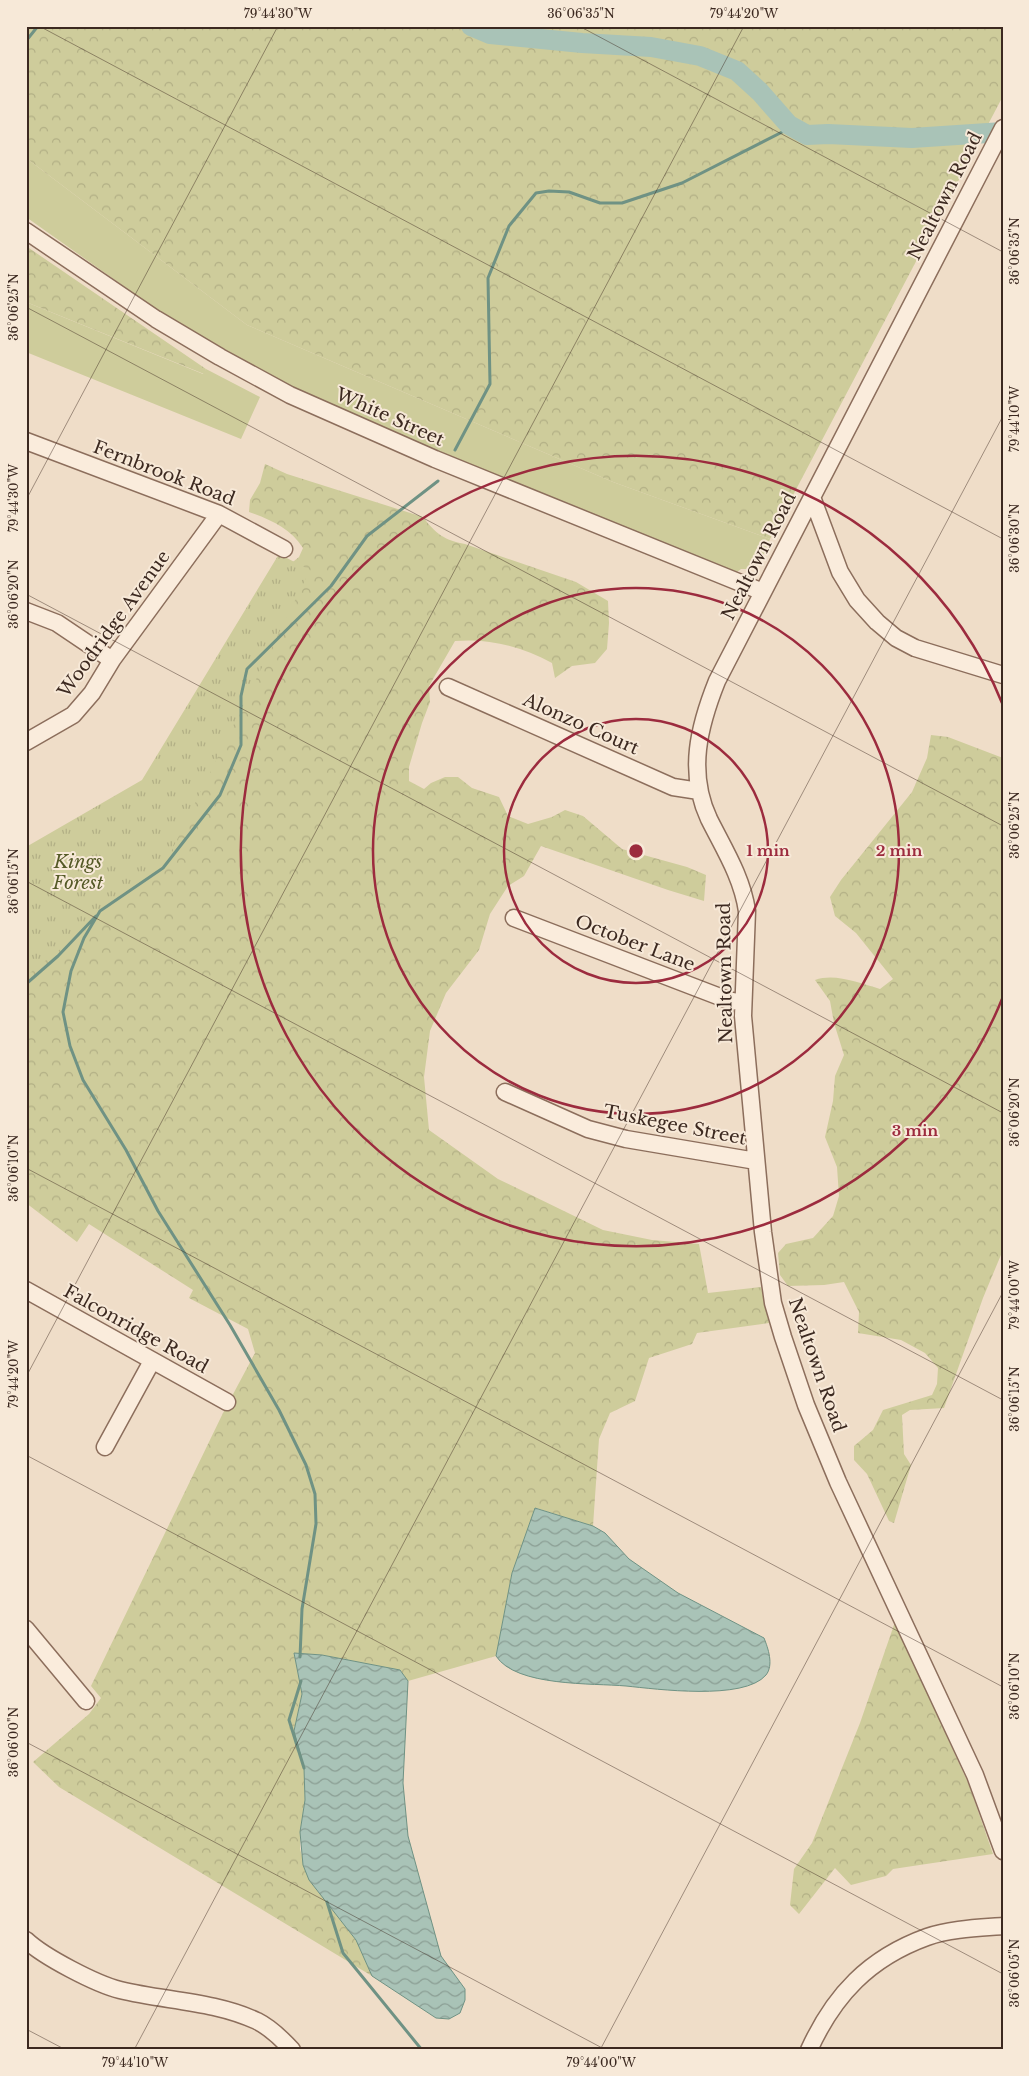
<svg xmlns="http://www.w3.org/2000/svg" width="1029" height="2076" viewBox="0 0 1029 2076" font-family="'Libre Baskerville',serif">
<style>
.grass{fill:#cecc9b}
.forest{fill:url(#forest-crowns)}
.park{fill:url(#park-tufts)}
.water{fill:url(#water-waves);stroke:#6f9284}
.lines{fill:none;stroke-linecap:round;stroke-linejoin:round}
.stream{stroke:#6f9284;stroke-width:3}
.river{stroke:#a9c3b7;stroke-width:20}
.minor-casing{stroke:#8c6e5c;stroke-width:19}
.minor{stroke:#faecdc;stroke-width:16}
.ticks{fill:none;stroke:#3c2920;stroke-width:1;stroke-opacity:0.45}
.ring{fill:none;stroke:#9c2b3e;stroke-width:2.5}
.labels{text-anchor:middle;stroke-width:4;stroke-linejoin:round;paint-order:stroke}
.street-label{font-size:18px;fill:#3c2920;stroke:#f7e9d8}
.park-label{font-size:18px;font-style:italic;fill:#545926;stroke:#f7e9d8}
.centre{fill:#9c2b3e;stroke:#f7e9d8;stroke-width:2.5}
.ring-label{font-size:15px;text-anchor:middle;font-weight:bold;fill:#9c2b3e;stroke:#f7e9d8;stroke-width:4;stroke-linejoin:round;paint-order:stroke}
.neatline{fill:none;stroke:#3c2920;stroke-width:2}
.ticks-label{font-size:12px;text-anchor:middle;fill:#3c2920}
</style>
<defs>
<pattern id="forest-crowns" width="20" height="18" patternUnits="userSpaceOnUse" patternTransform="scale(1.25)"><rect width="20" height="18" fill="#cecc9b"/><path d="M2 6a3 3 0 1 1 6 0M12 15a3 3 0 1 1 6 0" fill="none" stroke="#b2af85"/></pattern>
<pattern id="park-tufts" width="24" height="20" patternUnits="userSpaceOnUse" patternTransform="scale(1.25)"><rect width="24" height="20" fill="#cecc9b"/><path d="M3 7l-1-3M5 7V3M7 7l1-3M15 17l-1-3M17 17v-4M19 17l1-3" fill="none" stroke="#b2af85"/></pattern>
<pattern id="water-waves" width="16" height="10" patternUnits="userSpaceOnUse" patternTransform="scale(1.25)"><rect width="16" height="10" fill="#a9c3b7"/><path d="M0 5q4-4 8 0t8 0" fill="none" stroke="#8b9e94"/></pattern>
</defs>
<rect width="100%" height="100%" fill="#efddc8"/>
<path class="grass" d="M 26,158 L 247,325 L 613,482 L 770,539 L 762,559 L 748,569 L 741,569 L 737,572 L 704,560 L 313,401 L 177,324 L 26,217 Z
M 26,302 L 203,374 L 206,369 L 260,397 L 241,439 L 26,352 Z"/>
<path class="forest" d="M 26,26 L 1003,26 L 1003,96 L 770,539 L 613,482 L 247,325 L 26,158 Z
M 26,246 L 206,369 L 204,374 L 26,302 Z
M 265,464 L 287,474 L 423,517 C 436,534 444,540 465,544 L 576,582 L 608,601 L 609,623 L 607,649 L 595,663 L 572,666 L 555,678 L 552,663 C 522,647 490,638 455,641 L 429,686 L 430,702 L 422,723 L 409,767 L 409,781 L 424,789 L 431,783 L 445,777 L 458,777 L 472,788 L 499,797 L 508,816 L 528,824 L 552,817 L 565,810 L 583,816 L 622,849 L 687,867 L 706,875 L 704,901 L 668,890 L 541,846 L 524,876 L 508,886 L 490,914 L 479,950 L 446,993 L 430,1031 L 424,1077 L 429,1130 L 498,1179 L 603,1230 L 652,1240 L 699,1244 L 708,1293 L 761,1287 L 769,1323 L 697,1333 L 692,1344 L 649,1358 L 635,1401 L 610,1413 L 599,1439 L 593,1526 L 536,1508 L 512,1573 L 496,1656 L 408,1681 L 400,1670 L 322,1655 L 294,1653 L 302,1694 L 294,1731 L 304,1768 L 305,1800 L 300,1832 L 300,1849 L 309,1880 L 356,1940 L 372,1976 L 59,1787 L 33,1762 L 89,1714 L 101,1698 L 91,1686 L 223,1413 L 255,1353 L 248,1329 L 189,1298 L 193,1290 L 89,1224 L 77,1242 L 26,1203 L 26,854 L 124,799 L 149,774 L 284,569 L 299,557 L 303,548 C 290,528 271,520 249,512 L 250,500 L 260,483 Z
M 931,735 L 948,737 L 1003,758 L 1003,1250 L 983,1298 L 944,1408 L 910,1410 L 902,1415 L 904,1454 L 911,1465 L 894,1523 L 889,1521 L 867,1474 L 854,1460 L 854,1446 L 873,1430 L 883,1410 L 932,1395 L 937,1384 L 938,1368 L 925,1353 L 901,1340 L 858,1333 L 859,1312 L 844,1282 L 824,1285 L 788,1286 L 780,1275 L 778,1253 L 786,1244 L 813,1238 L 833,1216 L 839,1196 L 837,1167 L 825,1137 L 833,1101 L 835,1076 L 844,1055 L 834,1023 L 830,1001 L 815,980 C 835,973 859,983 880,989 L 893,979 L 856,933 L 835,916 L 830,897 L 841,880 L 912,792 L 927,758 Z
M 895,1622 L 969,1785 L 993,1854 L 893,1869 L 886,1876 L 851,1885 L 835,1868 L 799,1914 L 790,1905 L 794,1869 L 812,1843 L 860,1723 Z"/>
<path class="park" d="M 279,554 L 310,570 L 163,868 L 26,976 L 26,847 L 142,780 Z"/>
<path class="water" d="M 535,1508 L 593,1526 L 605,1533 L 629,1559 L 678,1593 L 764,1638 C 768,1648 774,1665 766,1675 C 744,1701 656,1689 626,1686 C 593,1683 516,1687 496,1656 L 512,1573 Z
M 294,1653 L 322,1655 L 400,1670 L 408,1681 L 403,1783 L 408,1836 L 441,1956 L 465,1989 L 465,2000 L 460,2013 L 449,2019 L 436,2018 L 372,1976 L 356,1940 L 309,1880 L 303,1865 L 300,1832 L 305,1800 L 304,1768 L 294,1731 L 302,1694 Z"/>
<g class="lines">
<path class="stream" d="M 26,41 L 38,26
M 455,450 L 490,384 L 488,278 L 509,226 L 536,193 L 549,191 L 569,192 L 600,203 L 622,203 L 682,183 L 792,127
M 100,911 L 84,938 L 71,971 L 63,1012 L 70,1046 L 83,1080 L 126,1150 L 158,1211 L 230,1325 L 279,1410 L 306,1465 L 315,1494 L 316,1524 L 302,1609 L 300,1657
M 100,911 L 163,868 L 220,795 L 241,745 L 241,696 L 247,669 L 331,586 L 367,536 L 438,481
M 26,984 L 58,956 L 96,916
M 301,1681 L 289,1720 L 304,1768
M 327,1902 L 343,1953 L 422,2050"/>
<path class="river" d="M 471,26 L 490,34 L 582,43 L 651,47 L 700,56 L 737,71 L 760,92 L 789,125 L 807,135 L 828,134 L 912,138 L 1003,132"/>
<defs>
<path id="minor" d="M 1003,128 L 717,681 C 699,726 687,772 709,819 C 724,849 742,877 747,911 L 743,1016 L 763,1232 L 773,1303 L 783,1337 L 806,1405 L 838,1482 L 975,1775 L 1003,1851
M 26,231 L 156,319 L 220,357 L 290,395 L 435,459 L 763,592
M 26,441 L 219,514 L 284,549
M 812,497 L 840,572 L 857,600 L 877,622 L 896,638 L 915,648 L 1003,675
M 26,611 L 57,623 L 112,660
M 448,687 L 673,787 L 699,791
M 26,742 L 73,715 L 92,693 L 112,660 L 219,514
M 514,918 L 728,1000 L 743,1003
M 505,1092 L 588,1129 L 626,1139 L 756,1161
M 26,1290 L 227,1402
M 105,1447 L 152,1361
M 26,1629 L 86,1701
M 26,1940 C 44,1957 96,1984 120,1990 C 165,2001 214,2001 257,2021 C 271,2028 282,2039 292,2050
M 809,2050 C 834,1995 869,1958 927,1937 C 950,1929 978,1928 1003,1926"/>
</defs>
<use href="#minor" class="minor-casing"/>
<use href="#minor" class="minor"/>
</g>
<path class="ticks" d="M 39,26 L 1003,539M 579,26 L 1003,252M 26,307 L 1003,826M 26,500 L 278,26M 26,594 L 1003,1113M 26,881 L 1003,1400M 26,1168 L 1003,1687M 26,1377 L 744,26M 26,1455 L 1003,1974M 26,1742 L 606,2050M 26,2029 L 66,2050M 134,2050 L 1003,416M 600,2050 L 1003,1292"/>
<g class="ring">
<circle cx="636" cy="851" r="132"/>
<circle cx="636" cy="851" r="263"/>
<path d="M1002 999A395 395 0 1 1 1002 703"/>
</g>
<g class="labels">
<g class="street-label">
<text transform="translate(945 196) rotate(-63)" y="6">Nealtown Road</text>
<text transform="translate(390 417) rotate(24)" y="6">White Street</text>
<text transform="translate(164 473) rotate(21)" y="6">Fernbrook Road</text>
<text transform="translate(759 556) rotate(-63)" y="6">Nealtown Road</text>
<text transform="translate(114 624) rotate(-54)" y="6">Woodridge Avenue</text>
<text transform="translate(581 724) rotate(24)" y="6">Alonzo Court</text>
<text transform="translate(635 943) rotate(21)" y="6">October Lane</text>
<text transform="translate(725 973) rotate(-91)" y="6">Nealtown Road</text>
<text transform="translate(675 1125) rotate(11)" y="6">Tuskegee Street</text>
<text transform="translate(136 1329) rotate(29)" y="6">Falconridge Road</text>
<text transform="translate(817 1365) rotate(71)" y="6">Nealtown Road</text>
</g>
<g class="park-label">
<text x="78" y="868">Kings<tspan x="78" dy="21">Forest</tspan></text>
</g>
</g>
<circle cx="636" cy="851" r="8" class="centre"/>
<g class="ring-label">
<text x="768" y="856">1 min</text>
<text x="899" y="856">2 min</text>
<text x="915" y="1136">3 min</text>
</g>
<rect width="1029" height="2076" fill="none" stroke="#f7e9d8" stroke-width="55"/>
<rect x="28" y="28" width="974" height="2020" class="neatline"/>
<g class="ticks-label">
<text x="278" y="18">79°44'30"W</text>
<text x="581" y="18">36°06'35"N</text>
<text x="744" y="18">79°44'20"W</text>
<text transform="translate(1015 251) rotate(-90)" y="4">36°06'35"N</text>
<text transform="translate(14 307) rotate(-90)" y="4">36°06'25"N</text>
<text transform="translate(1015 419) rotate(-90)" y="4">79°44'10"W</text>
<text transform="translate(14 498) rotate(-90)" y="4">79°44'30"W</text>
<text transform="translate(1015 538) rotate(-90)" y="4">36°06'30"N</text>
<text transform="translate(14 594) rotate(-90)" y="4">36°06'20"N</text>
<text transform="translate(1015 825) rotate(-90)" y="4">36°06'25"N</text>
<text transform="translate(14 881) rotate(-90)" y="4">36°06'15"N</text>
<text transform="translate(1015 1112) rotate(-90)" y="4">36°06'20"N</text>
<text transform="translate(14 1168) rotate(-90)" y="4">36°06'10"N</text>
<text transform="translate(1015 1295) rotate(-90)" y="4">79°44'00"W</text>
<text transform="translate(14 1374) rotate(-90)" y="4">79°44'20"W</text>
<text transform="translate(1015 1399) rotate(-90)" y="4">36°06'15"N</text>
<text transform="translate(1015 1686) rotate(-90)" y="4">36°06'10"N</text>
<text transform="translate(14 1742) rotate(-90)" y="4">36°06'00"N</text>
<text transform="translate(1015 1973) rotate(-90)" y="4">36°06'05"N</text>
<text x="135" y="2067">79°44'10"W</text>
<text x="601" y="2067">79°44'00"W</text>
</g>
</svg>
